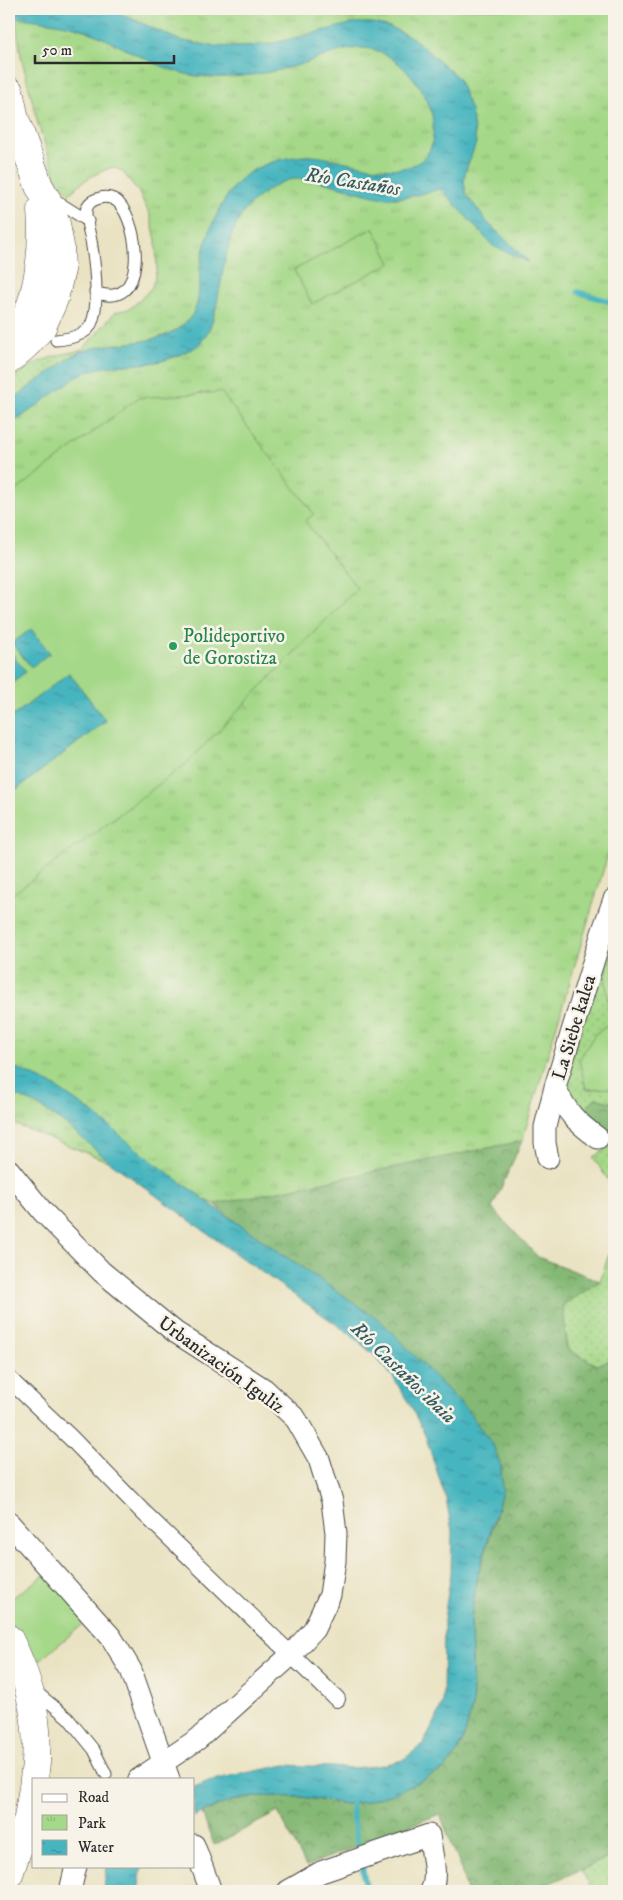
<svg xmlns="http://www.w3.org/2000/svg" width="623" height="1900" viewBox="0 0 623 1900" font-family="'IM FELL DW Pica',serif">
<style>
.grass{fill:url(#grass-dots);stroke:#68825a}
.forest{fill:url(#forest-crowns);stroke:#587250}
.park{fill:url(#park-tufts);stroke:#68825a}
.garden{fill:#a5d888;stroke:#68825a}
.water{fill:url(#water-ripples);stroke:#387075}
.lines{fill:none;stroke-linecap:round;stroke-linejoin:round}
.stream{stroke:#46b5bf;stroke-width:5.5}
.service-casing{stroke:#484742;stroke-width:13}
.pedestrian-casing{stroke:#484742;stroke-width:18}
.minor-casing{stroke:#484742;stroke-width:23}
.tertiary-casing{stroke:#484742;stroke-width:29}
.service{stroke:#fff;stroke-width:11}
.pedestrian{stroke:#fff;stroke-width:16}
.minor{stroke:#fff;stroke-width:21}
.tertiary{stroke:#fff;stroke-width:28}
.leisure-dot{fill:#2e9e5b;stroke:#f7f3e8;stroke-width:2}
.labels{text-anchor:middle;stroke-width:5;stroke-linejoin:round;paint-order:stroke}
.leisure-label{font-size:19px;fill:#27864d;stroke:#f7f3e8;text-anchor:start}
.street-label{font-size:19px;fill:#2b2b2b;stroke:#f7f3e8}
.water-label{font-size:20px;font-style:italic;fill:#345b5f;stroke:#f7f3e8}
</style>
<defs>
<pattern id="grass-dots" width="8" height="8" patternUnits="userSpaceOnUse" patternTransform="scale(1.25)"><rect width="8" height="8" fill="#a5d888"/><path d="M2 2h.1M6 6h.1" fill="none" stroke="#8eba76" stroke-width="1.8" stroke-linecap="round"/></pattern>
<pattern id="forest-crowns" width="20" height="18" patternUnits="userSpaceOnUse" patternTransform="scale(1.25)"><rect width="20" height="18" fill="#84b874"/><path d="M2 6a3 3 0 1 1 6 0M12 15a3 3 0 1 1 6 0" fill="none" stroke="#6c965f"/></pattern>
<pattern id="park-tufts" width="24" height="20" patternUnits="userSpaceOnUse" patternTransform="scale(1.25)"><rect width="24" height="20" fill="#a5d888"/><path d="M3 7l-1-3M5 7V3M7 7l1-3M15 17l-1-3M17 17v-4M19 17l1-3" fill="none" stroke="#8eba76"/></pattern>
<pattern id="water-ripples" width="26" height="14" patternUnits="userSpaceOnUse" patternTransform="scale(1.25)"><rect width="26" height="14" fill="#46b5bf"/><path d="M2 4q2-2 4 0t4 0M15 11q2-2 4 0t4 0" fill="none" stroke="#3b939b"/></pattern>
</defs>
<rect width="100%" height="100%" fill="#f7f3e8"/>
<filter id="ink" filterUnits="userSpaceOnUse"><feTurbulence type="fractalNoise" baseFrequency=".02" numOctaves="2"/><feDisplacementMap in="SourceGraphic" scale="10" xChannelSelector="R" yChannelSelector="G"/><feConvolveMatrix kernelMatrix="1 2 1 2 8 2 1 2 1" color-interpolation-filters="sRGB"/></filter>
<filter id="wash" filterUnits="userSpaceOnUse"><feTurbulence type="fractalNoise" baseFrequency=".0096" numOctaves="4" result="noise"/><feDisplacementMap in="SourceGraphic" scale="20" xChannelSelector="R" yChannelSelector="G"/><feGaussianBlur stdDeviation="1.12" result="paint"/><feColorMatrix in="noise" values="0 0 0 0 0 0 0 0 0 0 0 0 0 0 0 0 0 1.4 0 .05"/><feComposite in="paint" operator="in"/></filter>
<g filter="url(#wash)">
<rect width="100%" height="100%" fill="#eae3c3"/>
<path class="grass" d="M 82,350 L 9,402 L 9,381 C 32,361 52,356 82,350 Z
M 606,943 L 613,949 L 605,977 L 611,1023 L 595,1034 L 586,1089 L 614,1088 L 614,1103 L 595,1098 L 583,1112 L 571,1106 L 563,1085 Z
M 612,1145 L 614,1148 L 614,1189 L 593,1157 Z
M 614,1239 L 614,1359 L 597,1365 L 567,1349 L 563,1305 L 600,1281 Z
M 614,1855 L 614,1891 L 593,1891 L 581,1870 Z"/>
<path class="forest" d="M 595,1098 L 614,1103 L 614,1148 L 583,1112 Z
M 522,1141 L 492,1208 L 538,1257 L 600,1281 L 563,1305 L 567,1349 L 597,1365 L 614,1359 L 614,1855 L 532,1891 L 467,1891 L 459,1863 L 440,1814 L 306,1866 L 278,1812 L 214,1845 L 202,1813 L 231,1801 L 261,1796 L 301,1797 L 346,1804 L 365,1802 L 389,1795 L 458,1751 L 466,1731 L 473,1703 L 471,1622 L 473,1602 L 478,1575 L 496,1517 L 501,1466 L 215,1204 Z"/>
<path class="park" d="M 14,9 L 614,9 L 614,843 L 610,848 L 522,1141 L 215,1204 L 9,1122 L 9,402 L 82,350 L 115,312 L 129,309 L 140,300 L 152,287 L 157,268 L 156,240 L 150,215 L 138,191 L 122,171 L 113,167 C 96,173 82,180 70,194 L 57,180 L 38,124 L 21,56 Z"/>
<path class="garden" d="M 373,228 L 391,263 L 312,304 L 294,270 Z
M 221,392 L 314,514 L 305,521 L 357,588 L 186,764 L 9,897 L 9,795 L 106,721 L 69,673 L 9,719 L 9,684 L 25,672 L 9,650 L 9,496 L 138,398 Z
M 613,949 L 614,1088 L 586,1089 L 579,1060 L 595,1034 L 611,1023 L 605,977 Z
M 46,1574 L 88,1620 L 32,1667 L 9,1619 L 9,1600 Z"/>
<path class="water" d="M 9,9 L 111,9 L 179,40 L 212,46 L 241,47 L 270,44 L 354,23 L 374,23 L 390,27 L 413,38 L 458,78 L 471,110 L 476,143 L 465,173 L 464,182 L 466,194 L 487,222 L 529,262 L 493,246 L 441,189 C 424,193 406,199 388,198 C 359,196 316,174 288,180 C 278,183 269,189 261,195 C 225,221 225,268 216,308 C 212,322 209,335 198,345 C 195,348 189,350 185,352 C 149,372 114,358 79,375 L 9,426 L 9,402 C 23,391 38,381 52,371 C 59,366 67,359 74,355 C 111,336 159,352 189,319 C 202,305 198,280 201,262 C 205,236 224,190 247,174 C 262,163 289,156 308,156 C 340,156 395,182 422,160 C 435,149 434,130 432,115 C 426,86 394,50 364,48 C 344,47 321,58 302,64 C 268,74 231,80 196,76 C 163,72 120,44 87,31 C 67,23 32,20 9,16 Z
M 31,629 L 50,653 L 31,667 L 12,643 Z
M 9,650 L 26,672 L 9,684 Z
M 69,673 L 106,721 L 9,795 L 9,719 Z
M 9,1065 L 51,1084 L 92,1112 L 148,1158 L 237,1223 L 382,1322 L 467,1410 L 493,1445 L 501,1466 L 502,1492 L 478,1575 L 473,1602 L 471,1622 L 473,1703 L 466,1731 L 458,1751 L 446,1768 L 419,1782 L 389,1795 L 365,1802 L 346,1804 L 301,1797 L 261,1796 L 231,1801 L 207,1810 L 194,1817 L 194,1787 L 211,1780 L 285,1765 L 352,1768 L 377,1766 L 403,1760 L 423,1744 L 436,1720 L 443,1702 L 444,1619 L 451,1573 L 452,1531 L 446,1499 L 425,1435 L 410,1405 L 393,1377 L 373,1354 L 350,1334 L 233,1252 L 110,1162 L 69,1127 L 37,1105 L 9,1092 Z
M 107,1866 L 142,1866 L 138,1891 L 103,1891 Z"/>
<g class="lines">
<path class="stream" d="M 578,292 L 614,303
M 351,1797 L 353,1820 L 367,1891"/>
</g>
</g>
<g filter="url(#ink)">
<g class="lines">
<defs>
<path id="service" d="M 50,200 L 61,204 L 88,221
M 56,340 C 67,339 80,337 88,329 C 101,314 95,266 92,247 C 91,236 86,224 86,213 C 86,206 90,201 97,199 C 104,196 112,197 118,202 C 141,226 148,313 95,292
M 33,1689 L 68,1718 L 94,1750 L 106,1774"/>
<path id="pedestrian" d="M 9,1379 L 71,1438 L 142,1511 L 337,1699"/>
<path id="minor" d="M 555,1087 C 567,1113 575,1121 598,1138
M 548,1158 L 545,1143 L 545,1127 L 555,1087 L 602,933 L 614,899
M 9,1170 L 43,1212 L 102,1272 L 175,1332 L 264,1389 L 296,1419 L 319,1459 L 332,1501 L 336,1533 L 335,1561 L 330,1595 L 314,1629 L 291,1655 L 198,1739 L 139,1779
M 9,1523 L 111,1637 L 131,1670 L 169,1779
M 194,1845 L 211,1891
M 70,1891 L 76,1866
M 288,1891 L 321,1872 L 429,1835 C 431,1852 439,1875 431,1891"/>
<path id="tertiary" d="M 9,91 L 15,119 L 32,166 L 39,186 L 47,200 L 56,224 L 60,246 L 61,270 L 54,299 L 42,327 L 27,344 L 9,360
M 9,346 C 18,330 30,313 34,294 C 41,267 43,237 41,210
M 9,1639 C 31,1682 42,1730 34,1779
M 9,1874 L 28,1818 L 34,1781"/>
</defs>
<use href="#service" class="service-casing"/>
<use href="#pedestrian" class="pedestrian-casing"/>
<use href="#minor" class="minor-casing"/>
<use href="#tertiary" class="tertiary-casing"/>
<use href="#service" class="service"/>
<use href="#pedestrian" class="pedestrian"/>
<use href="#minor" class="minor"/>
<use href="#tertiary" class="tertiary"/>
</g>
</g>
<circle class="leisure-dot" cx="173" cy="646" r="5"/>
<g class="labels">
<g class="leisure-label">
<text x="183" y="642">Polideportivo<tspan x="183" dy="22">de Gorostiza</tspan></text>
</g>
<g class="street-label">
<text transform="translate(573 1027) rotate(-73)" y="7">La Siebe kalea</text>
<text transform="translate(222 1364) rotate(36)" y="7">Urbanización Iguliz</text>
</g>
<g class="water-label">
<text transform="translate(353 181) rotate(9)" y="7">Río Castaños</text>
<text transform="translate(404 1372) rotate(44)" y="7">Río Castaños ibaia</text>
</g>
</g>
<rect width="623" height="1900" fill="none" stroke="#f7f3e8" stroke-width="30"/>
<rect x="32" y="1778" width="162" height="90" fill="#f7f3e8" stroke="#a5a39c"/>
<rect x="42" y="1794" width="25" height="8" fill="#ffffff" stroke="#a5a39c"/>
<text x="78" y="1802" font-size="15" fill="#2b2b2b">Road</text>
<rect x="42" y="1815" width="25" height="15" fill="url(#park-tufts)" stroke="#a5a39c"/>
<text x="78" y="1828" font-size="15" fill="#2b2b2b">Park</text>
<rect x="42" y="1840" width="25" height="15" fill="url(#water-ripples)" stroke="#a5a39c"/>
<text x="78" y="1852" font-size="15" fill="#2b2b2b">Water</text>
<path d="M35 55v8h139v-8" fill="none" stroke="#2b2b2b" stroke-width="2.5"/>
<text x="42" y="55" font-size="15" fill="#2b2b2b" stroke="#f7f3e8" stroke-width="4" paint-order="stroke">50 m</text>
</svg>
